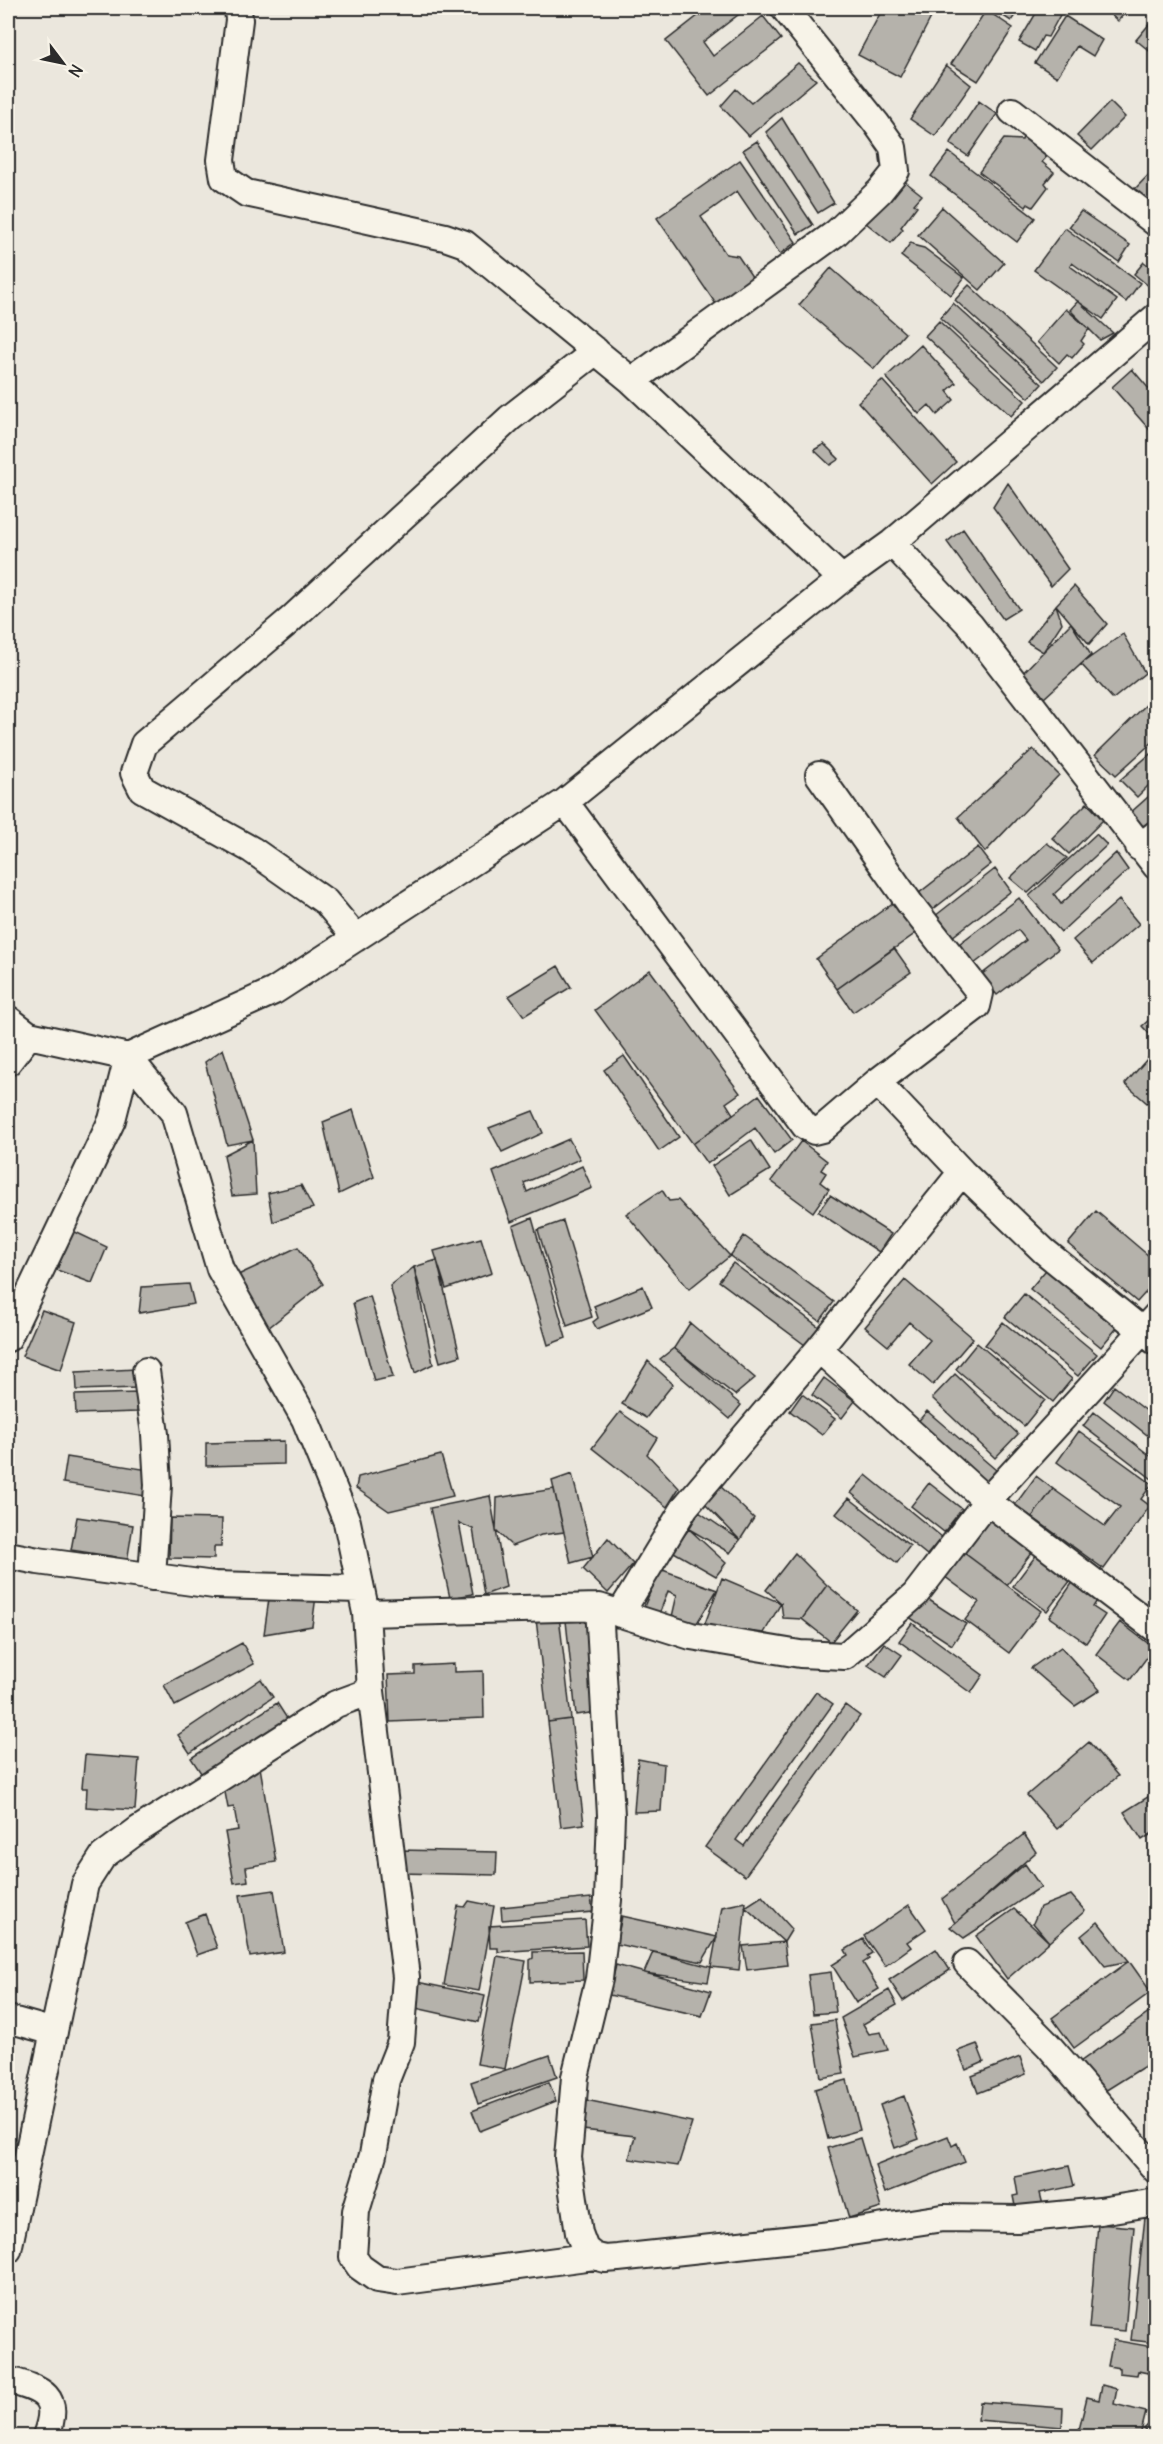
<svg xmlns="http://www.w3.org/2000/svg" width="1163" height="2444" viewBox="0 0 1163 2444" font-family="Delius,sans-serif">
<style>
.building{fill:#b5b2ab;stroke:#2b2b2b;stroke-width:1.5}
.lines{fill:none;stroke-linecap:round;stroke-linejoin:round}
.street-casing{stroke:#2b2b2b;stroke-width:30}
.street{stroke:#f7f3e8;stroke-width:26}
</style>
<rect width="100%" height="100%" fill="#ebe7dd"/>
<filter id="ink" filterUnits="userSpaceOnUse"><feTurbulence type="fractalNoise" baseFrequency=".0167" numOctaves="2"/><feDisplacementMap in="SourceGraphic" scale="12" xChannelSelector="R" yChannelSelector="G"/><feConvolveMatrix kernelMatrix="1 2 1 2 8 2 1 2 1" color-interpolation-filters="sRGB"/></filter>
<g filter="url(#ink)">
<path class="building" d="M 708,8 L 747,8 L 703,42 L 713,56 L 763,16 L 781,39 L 709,96 L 666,41 Z
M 883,8 L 930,8 L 935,10 L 900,77 L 858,55 Z
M 991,8 L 1020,8 L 1011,21 Z
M 1039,8 L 1052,8 L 1061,13 L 1048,37 L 1043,36 L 1035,51 L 1019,42 Z
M 1103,8 L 1129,8 L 1118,21 Z
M 986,10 L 1013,28 L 978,81 L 951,64 Z
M 1065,16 L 1102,40 L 1093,56 L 1077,46 L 1057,77 L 1035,63 Z
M 1156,16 L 1156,51 L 1153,54 L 1136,40 Z
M 798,63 L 816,80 L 749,136 L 721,106 L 736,89 L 751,103 Z
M 946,65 L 971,85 L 935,136 L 910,119 Z
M 979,101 L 997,114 L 968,156 L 950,144 Z
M 1110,102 L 1125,117 L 1092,150 L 1077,136 Z
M 782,118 L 834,203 L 818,213 L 766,132 Z
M 1024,134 L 1049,154 L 1042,162 L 1054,172 L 1045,183 L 1048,187 L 1033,207 L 1028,204 L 1026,207 L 979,172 L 1004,139 L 1022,140 Z
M 757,141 L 813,225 L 798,234 L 743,150 Z
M 949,152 L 1035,218 L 1017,242 L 931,176 Z
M 740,160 L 796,242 L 780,254 L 737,191 L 701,217 L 726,254 L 738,256 L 757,284 L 720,310 L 657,218 Z
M 1156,167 L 1156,204 L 1153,206 L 1134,190 Z
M 903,180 L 922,195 L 914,204 L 917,206 L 901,227 L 903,229 L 891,243 L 866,223 Z
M 942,207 L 1004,263 L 980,290 L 918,235 Z
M 1081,211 L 1130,245 L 1119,262 L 1069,227 Z
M 1065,228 L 1140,283 L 1126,302 L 1072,263 L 1070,266 L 1117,300 L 1103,319 L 1034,270 Z
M 911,242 L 916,246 L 924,248 L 964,278 L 951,295 L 901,256 Z
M 1144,262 L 1156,271 L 1156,292 L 1134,274 Z
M 831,268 L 905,333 L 874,369 L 799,305 Z
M 969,285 L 1057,367 L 1044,381 L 955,300 Z
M 1078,301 L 1113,333 L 1100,340 L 1070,310 Z
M 953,303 L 1042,384 L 1029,398 L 940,318 Z
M 1066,309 L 1089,329 L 1081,341 L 1084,344 L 1072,358 L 1067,354 L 1059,363 L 1037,342 Z
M 939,321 L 1025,401 L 1011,416 L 925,336 Z
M 921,345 L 956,383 L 947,391 L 954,400 L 937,415 L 929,405 L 919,414 L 886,377 Z
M 1132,369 L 1156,397 L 1156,437 L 1112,387 Z
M 882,380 L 956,462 L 932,484 L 858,402 Z
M 824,444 L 839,459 L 830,465 L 814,450 Z
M 1008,483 L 1068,569 L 1051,586 L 993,507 Z
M 963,529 L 1019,609 L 1003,619 L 947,542 Z
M 1074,586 L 1107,624 L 1089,644 L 1056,605 Z
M 1056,605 L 1062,623 L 1043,652 L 1027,642 Z
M 1071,623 L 1091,655 L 1044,698 L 1019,677 Z
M 1123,634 L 1145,673 L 1113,699 L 1081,664 Z
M 1156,695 L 1156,739 L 1116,775 L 1095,755 Z
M 1033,749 L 1059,775 L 985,852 L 958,817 Z
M 1156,749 L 1156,778 L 1137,797 L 1120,780 Z
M 1156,790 L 1156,824 L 1148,830 L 1129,814 Z
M 1087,803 L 1103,820 L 1069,854 L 1052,838 Z
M 1096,834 L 1107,845 L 1054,894 L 1061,904 L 1116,853 L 1128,870 L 1061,932 L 1029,896 Z
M 1047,843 L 1067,858 L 1028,893 L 1010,878 Z
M 978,847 L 991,864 L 927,914 L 914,897 Z
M 995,869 L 1011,891 L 952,937 L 935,916 Z
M 1019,898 L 1058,949 L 997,995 L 981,975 L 1026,940 L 1018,930 L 974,964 L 959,944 Z
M 1119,900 L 1139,924 L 1093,963 L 1073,940 Z
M 894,902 L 916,933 L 837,989 L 816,959 Z
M 894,948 L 911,972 L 853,1012 L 837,989 Z
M 558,966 L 571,987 L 524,1016 L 509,996 Z
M 650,970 L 740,1093 L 726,1103 L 733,1114 L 693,1144 L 595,1010 Z
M 1156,1014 L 1156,1041 L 1142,1026 Z
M 223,1049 L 253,1140 L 227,1145 L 205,1062 Z
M 1156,1049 L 1156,1094 L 1147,1103 L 1125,1084 Z
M 624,1056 L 679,1137 L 659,1151 L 604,1070 Z
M 759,1095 L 792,1140 L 774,1154 L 755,1128 L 707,1164 L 693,1144 Z
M 353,1110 L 374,1177 L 339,1194 L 323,1122 Z
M 533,1111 L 543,1133 L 502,1152 L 489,1128 Z
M 569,1139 L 580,1159 L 524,1183 L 527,1192 L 582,1166 L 592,1188 L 511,1222 L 493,1172 Z
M 253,1140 L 256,1194 L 232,1196 L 224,1155 Z
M 751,1140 L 770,1170 L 730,1195 L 712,1166 Z
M 801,1141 L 827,1161 L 821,1170 L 826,1173 L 820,1182 L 829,1189 L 813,1212 L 771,1181 Z
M 301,1185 L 313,1208 L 273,1222 L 268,1193 Z
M 662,1190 L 669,1201 L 678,1200 L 730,1256 L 689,1289 L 626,1214 Z
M 830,1195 L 891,1234 L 879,1252 L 818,1212 Z
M 1096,1211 L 1156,1262 L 1156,1281 L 1137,1302 L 1068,1244 Z
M 532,1218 L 566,1338 L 548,1345 L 513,1226 Z
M 563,1221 L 592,1317 L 567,1326 L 538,1230 Z
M 71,1230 L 107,1247 L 92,1283 L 57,1270 Z
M 744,1236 L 834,1302 L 820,1321 L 730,1256 Z
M 481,1238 L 492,1273 L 446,1289 L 434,1251 Z
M 298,1247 L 323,1284 L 258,1336 L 236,1276 Z
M 437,1260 L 460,1356 L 440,1362 L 414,1267 Z
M 733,1263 L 819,1327 L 805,1345 L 719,1281 Z
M 1050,1265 L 1121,1323 L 1101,1347 L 1030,1289 Z
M 414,1267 L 433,1364 L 415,1373 L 390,1286 Z
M 905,1280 L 973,1338 L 933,1385 L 909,1364 L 930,1340 L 909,1322 L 888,1346 L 865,1327 Z
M 189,1284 L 194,1304 L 139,1313 L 142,1287 Z
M 643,1286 L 652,1307 L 597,1329 L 593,1322 L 598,1318 L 594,1306 Z
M 1024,1294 L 1097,1354 L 1078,1376 L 1005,1317 Z
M 370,1296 L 393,1377 L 374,1381 L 353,1303 Z
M 42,1310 L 76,1322 L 61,1370 L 22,1356 Z
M 1003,1322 L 1072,1379 L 1053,1402 L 985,1345 Z
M 690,1323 L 755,1378 L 735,1395 L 674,1348 Z
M 977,1343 L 1045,1400 L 1024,1426 L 956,1369 Z
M 674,1348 L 741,1405 L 730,1419 L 660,1359 Z
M 648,1361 L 673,1384 L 646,1418 L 622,1404 Z
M 136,1369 L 137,1388 L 77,1390 L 76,1372 Z
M 955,1374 L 1018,1434 L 995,1458 L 932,1398 Z
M 824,1378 L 855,1401 L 842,1418 L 812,1395 Z
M 1114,1386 L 1156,1418 L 1156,1442 L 1104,1401 Z
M 137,1393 L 137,1412 L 76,1414 L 75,1395 Z
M 802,1394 L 835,1419 L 822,1435 L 790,1411 Z
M 927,1411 L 996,1470 L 985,1483 L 916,1424 Z
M 620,1412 L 657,1438 L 647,1454 L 679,1488 L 667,1507 L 592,1448 Z
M 1094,1412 L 1153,1458 L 1156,1454 L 1156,1482 L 1083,1426 Z
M 1079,1431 L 1152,1484 L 1141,1499 L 1150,1506 L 1104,1569 L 1032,1517 L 1053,1489 L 1105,1526 L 1120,1507 L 1057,1462 Z
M 284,1441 L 284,1464 L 206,1466 L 206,1443 Z
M 441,1455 L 453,1496 L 389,1511 L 356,1488 L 358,1477 Z
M 67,1457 L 149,1470 L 145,1496 L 63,1483 Z
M 572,1474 L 593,1557 L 571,1563 L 552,1481 Z
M 866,1475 L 942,1537 L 927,1555 L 851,1493 Z
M 1036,1476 L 1053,1489 L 1032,1517 L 1015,1505 Z
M 929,1483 L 962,1509 L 944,1532 L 911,1506 Z
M 719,1485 L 754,1518 L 740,1540 L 703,1502 Z
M 554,1489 L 564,1532 L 541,1535 L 512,1546 L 496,1531 L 497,1498 Z
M 490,1496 L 506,1587 L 484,1595 L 473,1529 L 459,1523 L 473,1594 L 450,1598 L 430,1508 Z
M 849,1498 L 910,1546 L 897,1563 L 836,1514 Z
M 699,1512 L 740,1540 L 730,1553 L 689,1529 Z
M 990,1515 L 1035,1548 L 1007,1585 L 963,1552 Z
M 77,1517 L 133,1525 L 126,1568 L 115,1566 L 116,1557 L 71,1550 Z
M 170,1518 L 222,1519 L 221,1547 L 214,1547 L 214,1559 L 169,1558 Z
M 689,1529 L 726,1563 L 716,1576 L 672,1551 Z
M 608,1538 L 633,1564 L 608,1593 L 583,1569 Z
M 963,1552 L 1041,1611 L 1009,1653 L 965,1620 L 979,1602 L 944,1576 Z
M 795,1553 L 827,1585 L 802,1619 L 783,1618 L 781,1603 L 766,1590 Z
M 1037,1554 L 1071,1580 L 1047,1611 L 1013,1586 Z
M 660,1569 L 717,1590 L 697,1623 L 671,1621 L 677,1595 L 668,1591 L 655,1625 L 643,1609 Z
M 722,1578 L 781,1603 L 764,1633 L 704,1626 Z
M 1073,1582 L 1098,1599 L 1093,1607 L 1105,1615 L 1086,1643 L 1049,1617 Z
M 827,1585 L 857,1610 L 831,1642 L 802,1619 Z
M 316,1596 L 312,1626 L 264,1634 L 269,1599 Z
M 923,1596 L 966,1624 L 952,1645 L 909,1617 Z
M 559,1616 L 571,1719 L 548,1722 L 536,1619 Z
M 587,1619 L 597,1712 L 576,1715 L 566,1621 Z
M 1120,1622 L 1154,1648 L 1130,1680 L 1096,1654 Z
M 912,1623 L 983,1675 L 971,1693 L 899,1641 Z
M 242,1643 L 254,1664 L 175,1706 L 164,1685 Z
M 884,1643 L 902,1655 L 886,1677 L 868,1665 Z
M 1061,1647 L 1100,1690 L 1075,1706 L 1031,1668 Z
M 454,1664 L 454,1672 L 483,1671 L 484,1718 L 390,1722 L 388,1675 L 415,1674 L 415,1666 Z
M 261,1679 L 273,1697 L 190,1753 L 178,1735 Z
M 816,1692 L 833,1704 L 736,1840 L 744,1846 L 845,1705 L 860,1716 L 745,1876 L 705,1847 Z
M 277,1703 L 288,1720 L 203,1776 L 191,1758 Z
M 571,1719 L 584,1824 L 561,1827 L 548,1722 Z
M 1089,1742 L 1118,1776 L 1057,1829 L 1027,1795 Z
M 85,1755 L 139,1759 L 135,1810 L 86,1807 L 87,1788 L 82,1788 Z
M 638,1759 L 664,1764 L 661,1811 L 634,1812 Z
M 260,1767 L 276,1862 L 246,1867 L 248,1881 L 234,1883 L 225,1832 L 238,1830 L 234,1807 L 228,1808 L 223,1782 L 245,1779 L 243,1770 Z
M 1154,1793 L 1156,1831 L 1142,1840 L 1124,1812 Z
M 1024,1834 L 1036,1852 L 955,1923 L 942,1899 Z
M 400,1850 L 497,1852 L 496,1875 L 399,1873 Z
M 1025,1864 L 1041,1887 L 964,1938 L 950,1927 Z
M 274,1890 L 284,1952 L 250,1957 L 240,1895 Z
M 1071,1895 L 1085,1911 L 1049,1942 L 1033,1923 L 1040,1907 Z
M 762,1896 L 792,1929 L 784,1942 L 745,1907 Z
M 591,1898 L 593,1912 L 502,1920 L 501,1907 Z
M 469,1901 L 494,1906 L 479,1991 L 444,1985 L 458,1906 L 465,1907 Z
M 746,1902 L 739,1970 L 711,1967 L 722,1907 Z
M 909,1905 L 926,1929 L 907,1942 L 911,1947 L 885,1966 L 864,1936 Z
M 1014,1909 L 1049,1942 L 1007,1979 L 976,1936 Z
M 205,1914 L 217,1948 L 197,1955 L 185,1922 Z
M 622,1916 L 717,1937 L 702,1962 L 616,1944 Z
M 585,1920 L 587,1946 L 498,1952 L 498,1948 L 490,1948 L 489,1926 Z
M 1098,1922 L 1129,1961 L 1105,1966 L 1081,1936 Z
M 863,1939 L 872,1953 L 867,1956 L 869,1959 L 863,1963 L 879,1989 L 856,2003 L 832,1965 L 848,1955 L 845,1950 Z
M 784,1942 L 787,1965 L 747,1970 L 743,1946 Z
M 936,1949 L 950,1970 L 903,2001 L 889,1980 Z
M 582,1951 L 583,1980 L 530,1982 L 530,1960 L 533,1958 L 533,1952 Z
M 653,1952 L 711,1967 L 708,1982 L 644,1973 Z
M 497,1956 L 526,1961 L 505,2069 L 477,2064 Z
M 1129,1961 L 1151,1992 L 1074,2048 L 1052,2018 Z
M 616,1965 L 711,1991 L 702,2016 L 609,1995 Z
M 831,1972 L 836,2012 L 813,2014 L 808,1975 Z
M 417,1982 L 485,1996 L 479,2022 L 411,2007 Z
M 889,1990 L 897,2005 L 863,2024 L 869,2034 L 881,2032 L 888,2050 L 855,2057 L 841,2018 Z
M 1156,2008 L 1156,2059 L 1105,2091 L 1080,2062 Z
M 835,2020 L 844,2074 L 821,2078 L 812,2023 Z
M 977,2044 L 984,2062 L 966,2070 L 958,2051 Z
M 550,2055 L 557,2077 L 478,2104 L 471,2082 Z
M 1020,2057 L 1026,2074 L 978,2093 L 972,2076 Z
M 847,2080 L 860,2130 L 828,2139 L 815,2089 Z
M 549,2082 L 556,2101 L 480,2131 L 472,2111 Z
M 904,2096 L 919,2139 L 895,2148 L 880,2105 Z
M 586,2100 L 692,2122 L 678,2166 L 629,2159 L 635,2136 L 583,2130 Z
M 948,2136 L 952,2146 L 957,2143 L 965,2162 L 885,2193 L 875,2165 Z
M 860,2138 L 881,2208 L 849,2218 L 828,2148 Z
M 1069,2166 L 1074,2186 L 1040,2193 L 1043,2205 L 1016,2211 L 1013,2196 L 1018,2195 L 1015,2177 Z
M 1145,2218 L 1156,2220 L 1156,2343 L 1131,2340 Z
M 1098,2224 L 1134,2227 L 1125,2331 L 1089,2328 Z
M 1113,2340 L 1153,2347 L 1148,2373 L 1138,2371 L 1137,2375 L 1119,2373 L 1119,2368 L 1108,2366 Z
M 1102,2385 L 1117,2389 L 1114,2404 L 1146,2412 L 1140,2436 L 1107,2436 L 1079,2430 L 1087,2397 L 1099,2400 Z
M 980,2402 L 1063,2408 L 1062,2427 L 978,2420 Z
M 1156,2417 L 1156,2436 L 1152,2436 L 1144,2429 Z"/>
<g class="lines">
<defs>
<path id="street" d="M 238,8 L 239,20 L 221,160 L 224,178 L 246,193 L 445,237 L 465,244 L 632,381 L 842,579
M 1012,111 L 1156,223
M 632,381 L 836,233 L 880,191 L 896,171 L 893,147 L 876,123 L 784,8
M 892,543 L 970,625 L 1156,866
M 565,802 L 805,1126 L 814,1131 L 822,1129 L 877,1082 L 977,1006 L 980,993 L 911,905 L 819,775
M 1139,847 L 1156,834
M 356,938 L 326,902 L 252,850 L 142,789 L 134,773 L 144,744 L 289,621 L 510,418 L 596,351
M 8,1019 L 29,1035 L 128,1057 L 274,991 L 565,802 L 842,579 L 892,543 L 1156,317
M 8,1062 L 29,1035
M 877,1082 L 962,1172 L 1044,1251 L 1155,1341
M 8,1338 L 112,1120 L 128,1057
M 819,1349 L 987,1501 L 1156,1629
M 146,1371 L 155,1434 L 158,1485 L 152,1577
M 8,1555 L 38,1561 L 214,1585 L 360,1589
M 599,1607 L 611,1815 L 608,1900 L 599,1979 L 575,2077 L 568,2158 L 579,2233 L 585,2249 L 594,2256 L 605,2259 L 618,2258 L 831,2235 L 943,2218 L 1018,2219 L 1100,2211 L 1156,2202
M 366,1613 L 599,1607 L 691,1636 L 800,1654 L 845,1656 L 915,1595 L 987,1501 L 1156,1316
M 620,1614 L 685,1507 L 819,1349 L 962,1172
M 371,1691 L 406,1977 L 401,2042 L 386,2080 L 373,2155 L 356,2211 L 353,2257 L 360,2267 L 377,2279 L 397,2282 L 594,2256
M 967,1963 L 1048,2045 L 1156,2170
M 8,2019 L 54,2032
M 8,2250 L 85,1884 L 103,1856 L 138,1830 L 336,1704 L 371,1691 L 366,1613 L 347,1522 L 305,1419 L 220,1269 L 174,1113 L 128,1057
M 8,2380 C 43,2390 61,2395 46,2436"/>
</defs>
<use href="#street" class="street-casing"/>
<use href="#street" class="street"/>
</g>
</g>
<rect width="1163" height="2444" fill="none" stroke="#f7f3e8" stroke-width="30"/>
<rect x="15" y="15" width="1133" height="2414" fill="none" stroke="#2b2b2b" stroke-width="2" filter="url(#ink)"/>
<g transform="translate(63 63) rotate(122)" stroke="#f7f3e8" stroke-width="4.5" paint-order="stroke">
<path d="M0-4.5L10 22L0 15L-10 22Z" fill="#2b2b2b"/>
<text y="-9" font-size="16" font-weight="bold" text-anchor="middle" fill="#2b2b2b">N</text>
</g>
</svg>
